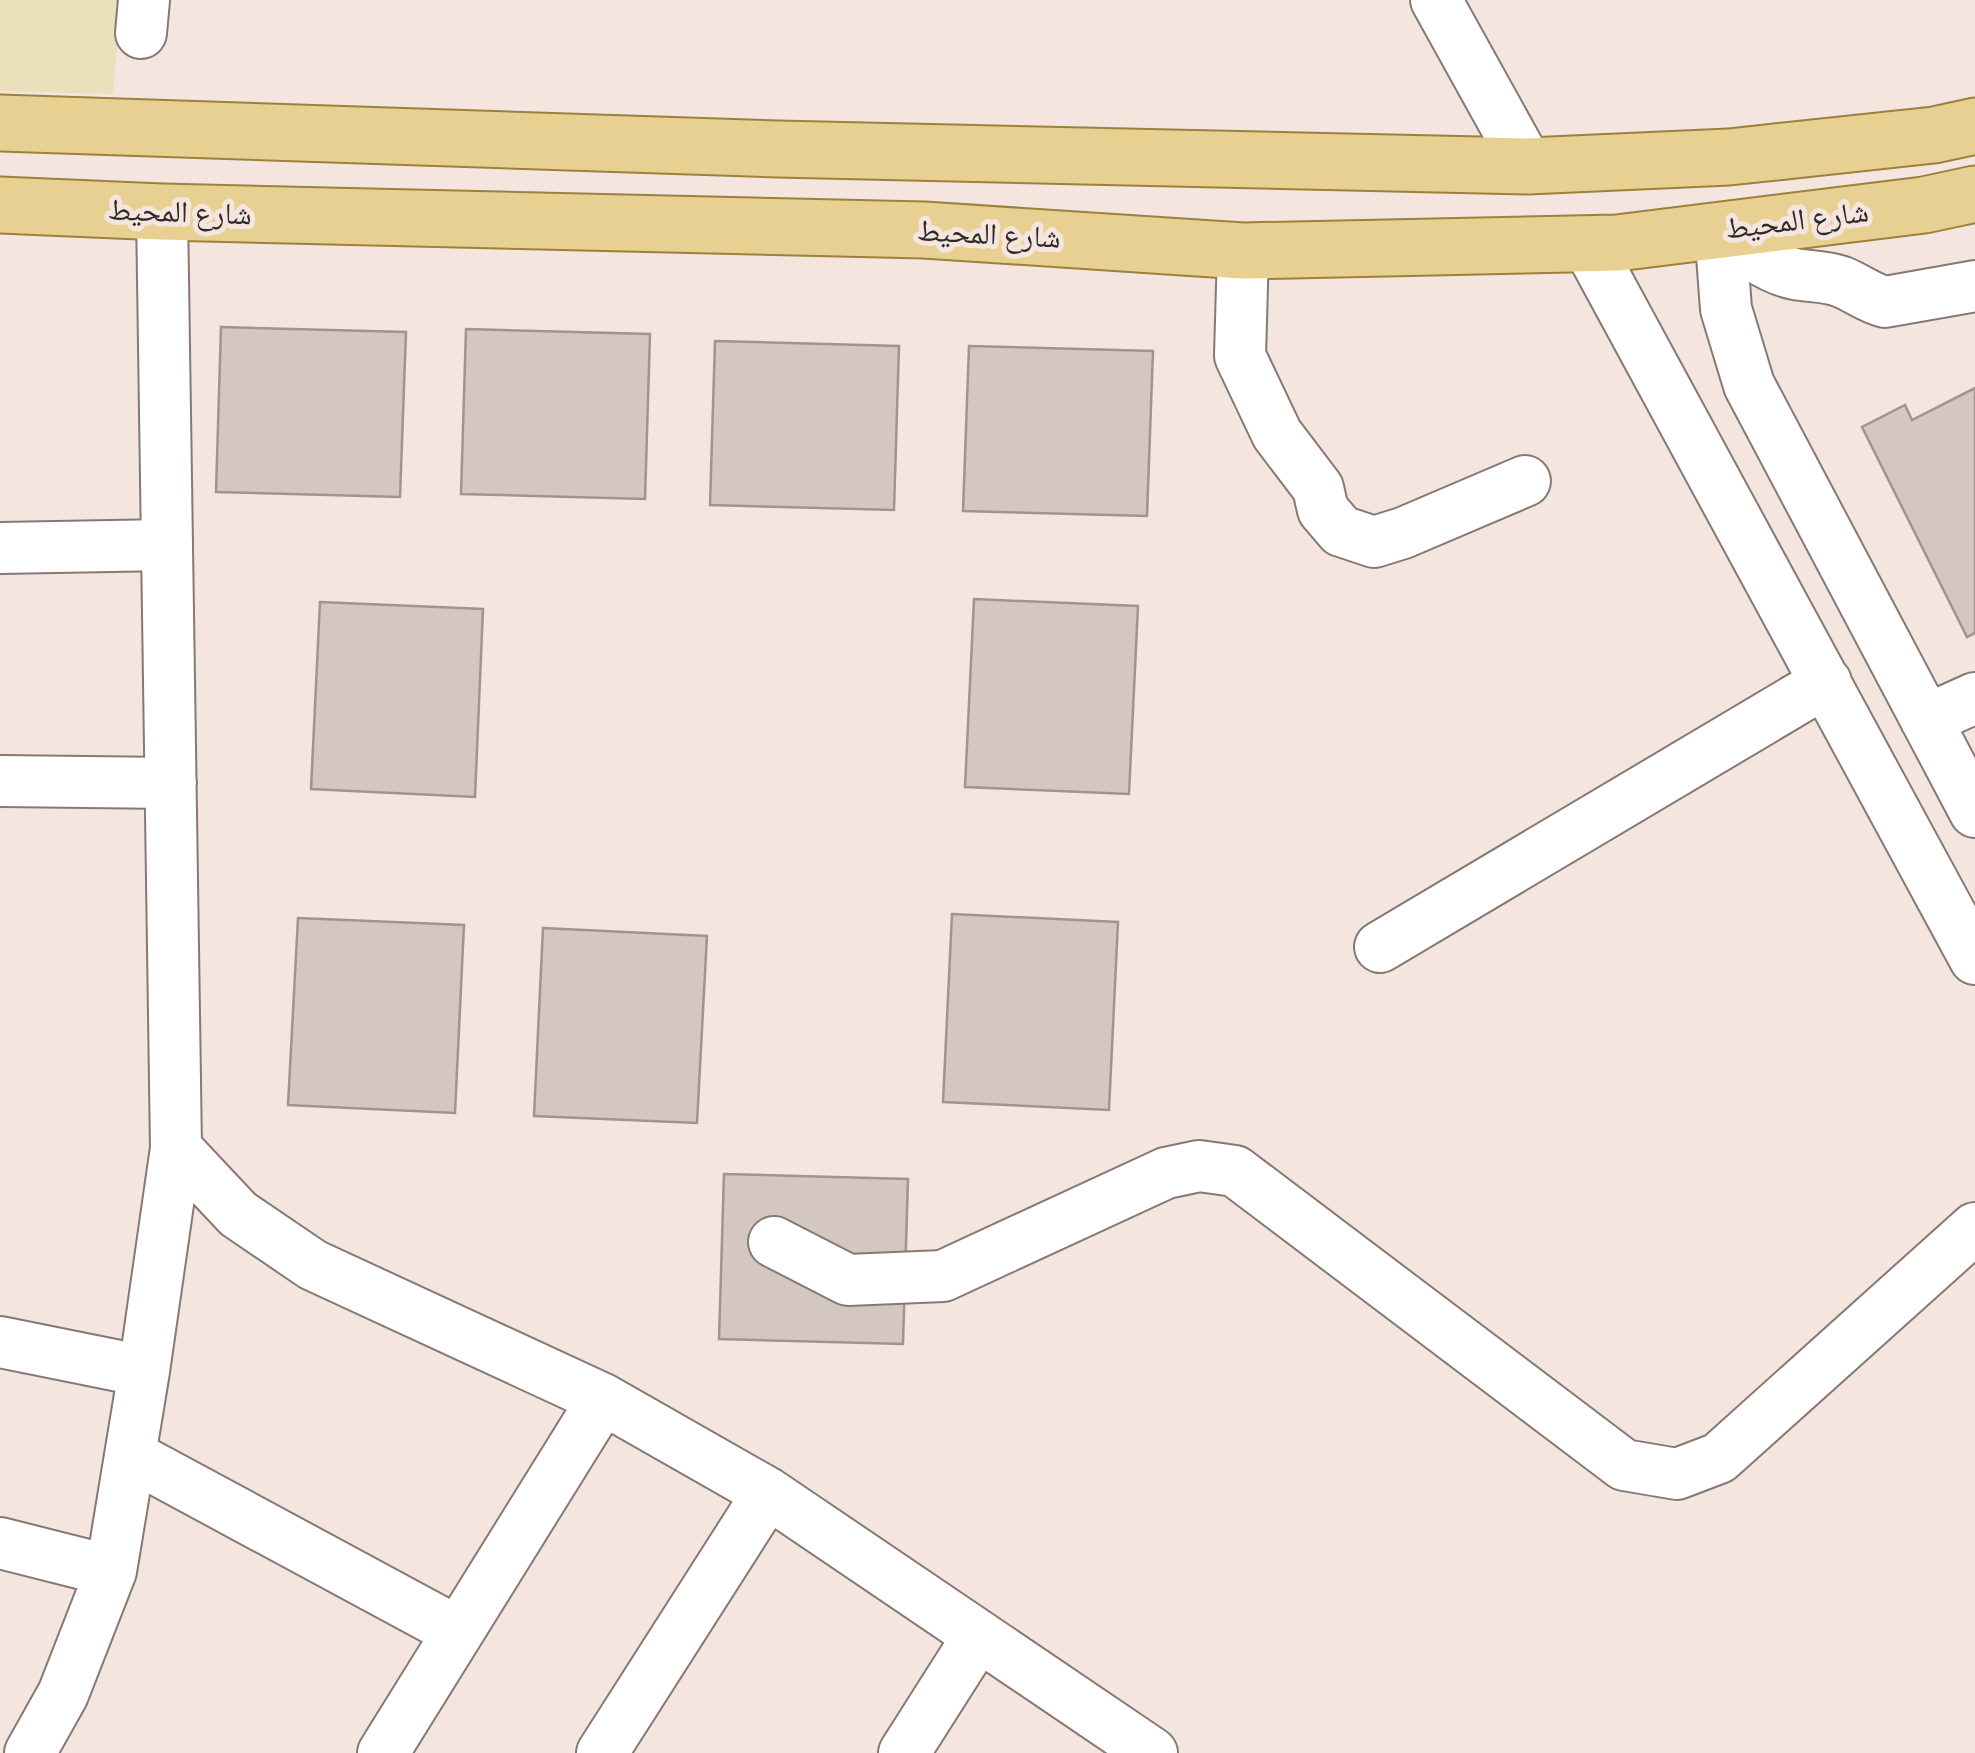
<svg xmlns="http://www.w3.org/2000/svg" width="1975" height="1753" viewBox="0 0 1975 1753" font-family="'Roboto Condensed','Noto Naskh Arabic',sans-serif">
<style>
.sand{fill:#eae0bb}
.building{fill:#d4c6c0;stroke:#a1948e;stroke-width:2.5}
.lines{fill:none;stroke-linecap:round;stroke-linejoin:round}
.minor-casing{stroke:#867973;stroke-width:54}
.major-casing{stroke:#9c813c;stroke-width:59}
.minor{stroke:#fff;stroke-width:50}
.major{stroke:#e7d091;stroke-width:55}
.labels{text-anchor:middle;stroke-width:10;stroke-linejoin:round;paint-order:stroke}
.street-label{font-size:30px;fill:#2f2a27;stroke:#f4e6df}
</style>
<rect width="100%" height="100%" fill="#f4e6df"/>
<path class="sand" d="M 0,0 L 121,0 L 113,94 L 0,91 Z"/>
<path class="building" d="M 221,327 L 406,332 L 400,497 L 216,492 Z
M 466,329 L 650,334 L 645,499 L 461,494 Z
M 715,341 L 899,346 L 894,510 L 710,505 Z
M 969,346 L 1153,351 L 1147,516 L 963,511 Z
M 1975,388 L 1975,633 L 1967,637 L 1862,427 L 1905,405 L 1912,420 Z
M 974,599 L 1138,606 L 1129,794 L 965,787 Z
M 320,602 L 483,609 L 475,797 L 311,789 Z
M 952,914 L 1118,922 L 1109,1110 L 943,1102 Z
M 298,918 L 464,925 L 455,1113 L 288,1105 Z
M 543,928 L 707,936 L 697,1123 L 534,1116 Z
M 724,1174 L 908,1179 L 903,1344 L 719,1339 Z"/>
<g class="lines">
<defs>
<path id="minor" d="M 1436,0 L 1528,166
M 141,33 L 144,0
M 1720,229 L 1726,309 L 1749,385 L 1975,812
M 1720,229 C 1742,247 1766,268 1795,274 C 1811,277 1826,276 1842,282 C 1857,288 1869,298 1885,302 L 1975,286
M 1586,242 L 1975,959
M 1243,251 L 1240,356 L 1277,434 L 1318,488 L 1323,510 L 1341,531 L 1374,542 L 1403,533 L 1525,481
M 0,548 L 167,545
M 1926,720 L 1975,698
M 0,781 L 171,783
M 1380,947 L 1826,682
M 176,1148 L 238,1214 L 313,1265 L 603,1399 L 768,1493 L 1152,1753
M 774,1242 L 848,1280 L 943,1276 L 1166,1173 L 1199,1166 L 1235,1171 L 1624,1465 L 1677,1474 L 1719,1458 L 1975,1228
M 0,1342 L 144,1371
M 130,1455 L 458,1632
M 0,1543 L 111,1571
M 30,1753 L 63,1694 L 111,1571 L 144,1371 L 176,1148 L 162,212
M 383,1753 L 603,1399
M 602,1753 L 768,1493
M 904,1753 L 977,1638"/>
<path id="major" d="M 0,123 L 778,149 L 1528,166 L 1729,157 L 1934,135 L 1975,126
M 0,205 L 162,212 L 924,230 L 1243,251 L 1617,243 L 1924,205 L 1975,194"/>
</defs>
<use href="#minor" class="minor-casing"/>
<use href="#major" class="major-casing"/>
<use href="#minor" class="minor"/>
<use href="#major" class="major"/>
</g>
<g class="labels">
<g class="street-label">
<text transform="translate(180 212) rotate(2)" y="10">شارع المحيط</text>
<text transform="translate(1797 220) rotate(-7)" y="10">شارع المحيط</text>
<text transform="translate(989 234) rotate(3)" y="10">شارع المحيط</text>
</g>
</g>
</svg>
